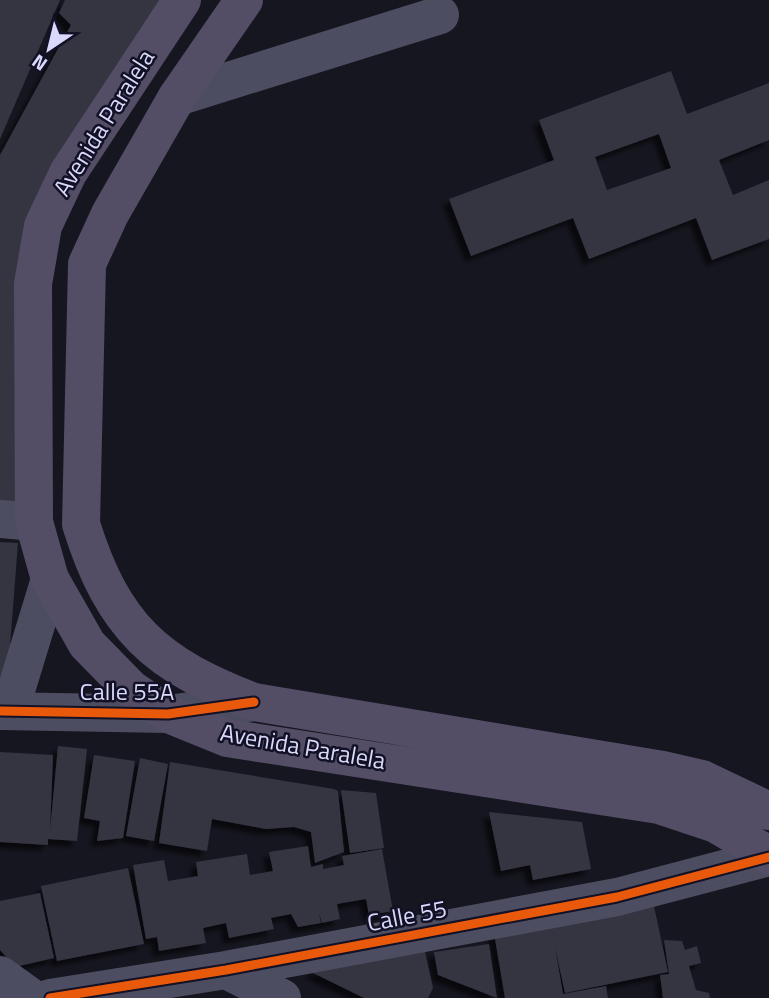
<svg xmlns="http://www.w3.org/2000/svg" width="769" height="998" viewBox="0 0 769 998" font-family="'Titillium Web',sans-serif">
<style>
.building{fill:#343443;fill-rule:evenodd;filter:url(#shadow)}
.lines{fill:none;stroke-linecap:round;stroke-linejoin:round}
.minor{stroke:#4c4d60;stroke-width:38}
.major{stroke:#534d66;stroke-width:38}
.cycleway-casing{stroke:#121125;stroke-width:13}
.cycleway{stroke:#e8590c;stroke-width:9}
.labels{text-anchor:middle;stroke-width:5;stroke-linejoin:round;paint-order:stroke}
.street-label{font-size:24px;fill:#d9d9fc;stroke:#121125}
</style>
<defs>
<filter id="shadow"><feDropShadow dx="-6" dy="6" stdDeviation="2" flood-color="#0009"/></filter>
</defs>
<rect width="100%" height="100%" fill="#161620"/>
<path class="building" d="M 0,0 L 60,0 L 0,139 Z
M 65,0 L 172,0 L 32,259 L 18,505 L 0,504 L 0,155 L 71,25 L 59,13 Z
M 671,71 L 687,114 L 769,83 L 769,140 L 719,160 L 733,195 L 769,180 L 769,239 L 712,260 L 696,218 L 589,259 L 573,218 L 471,256 L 449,199 L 554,160 L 539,120 ZM 659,134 L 671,168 L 607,190 L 595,157 Z
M 0,542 L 18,543 L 7,684 L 0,683 Z
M 58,746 L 87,749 L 77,841 L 48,839 L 48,845 L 0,842 L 0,752 L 53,755 L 50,831 Z
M 94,755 L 135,761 L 123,838 L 97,841 L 100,821 L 84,818 Z
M 140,758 L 168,764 L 154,841 L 126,836 Z
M 170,762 L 334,789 L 338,791 L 344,852 L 315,863 L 311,832 L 294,827 L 266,829 L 212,819 L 207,851 L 159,843 Z
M 341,790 L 376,793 L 384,848 L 350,853 Z
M 489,812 L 582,822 L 591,869 L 533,880 L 530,865 L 501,871 Z
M 308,846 L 311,867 L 323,864 L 323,869 L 344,865 L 342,856 L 382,849 L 393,911 L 369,915 L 366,899 L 337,904 L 340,919 L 322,923 L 319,913 L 321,923 L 298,927 L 291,914 L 271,918 L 274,929 L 229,938 L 226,923 L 203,928 L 206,943 L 159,951 L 157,937 L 146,939 L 133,865 L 164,860 L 168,881 L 198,876 L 196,862 L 247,854 L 250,875 L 273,871 L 269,852 Z
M 128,868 L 144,944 L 57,961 L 41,886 Z
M 40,893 L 54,958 L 15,967 L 0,950 L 0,901 Z
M 654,906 L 668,972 L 565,993 L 555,947 L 563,994 L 606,986 L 608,998 L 505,998 L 494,933 Z
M 664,940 L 682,941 L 685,950 L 697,946 L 701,963 L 689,966 L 696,990 L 709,993 L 710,998 L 663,998 L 660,975 L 669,974 Z
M 489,944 L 497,998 L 438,975 L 434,952 Z
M 424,947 L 433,988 L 428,998 L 364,998 L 309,971 Z"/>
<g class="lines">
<path class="minor" d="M 177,97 L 440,15
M 0,519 L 34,522
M 10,710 L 50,579
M 0,711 L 168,714 L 254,702
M 226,970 L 282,998
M 0,975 L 32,998
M 50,998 L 226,970 L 617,897 L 769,857"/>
<path class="major" d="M 182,0 L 68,173 L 43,226 L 33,284 L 34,522 L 50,579 L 87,644 L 131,689 L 168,714 L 227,738 L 659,805 L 716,824 L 769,855
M 244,0 L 177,97 L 110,214 L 87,264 L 81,524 C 113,627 156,665 254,702 L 663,770 L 702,779 L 769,811"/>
<defs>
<path id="cycleway" d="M 0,711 L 168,714 L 254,702
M 50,998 L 226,970 L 617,897 L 769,857"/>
</defs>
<use href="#cycleway" class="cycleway-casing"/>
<use href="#cycleway" class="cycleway"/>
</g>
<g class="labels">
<g class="street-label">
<text transform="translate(104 123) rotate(-58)" y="8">Avenida Paralela</text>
<text x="127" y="700">Calle 55A</text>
<text transform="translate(303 747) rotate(10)" y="8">Avenida Paralela</text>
<text transform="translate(407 916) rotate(-11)" y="8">Calle 55</text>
</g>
</g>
<g transform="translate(49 49) rotate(215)" stroke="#121125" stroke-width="5" paint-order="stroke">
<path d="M0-5L12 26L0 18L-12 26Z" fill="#d9d9fc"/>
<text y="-10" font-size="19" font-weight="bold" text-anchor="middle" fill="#d9d9fc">N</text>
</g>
</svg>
